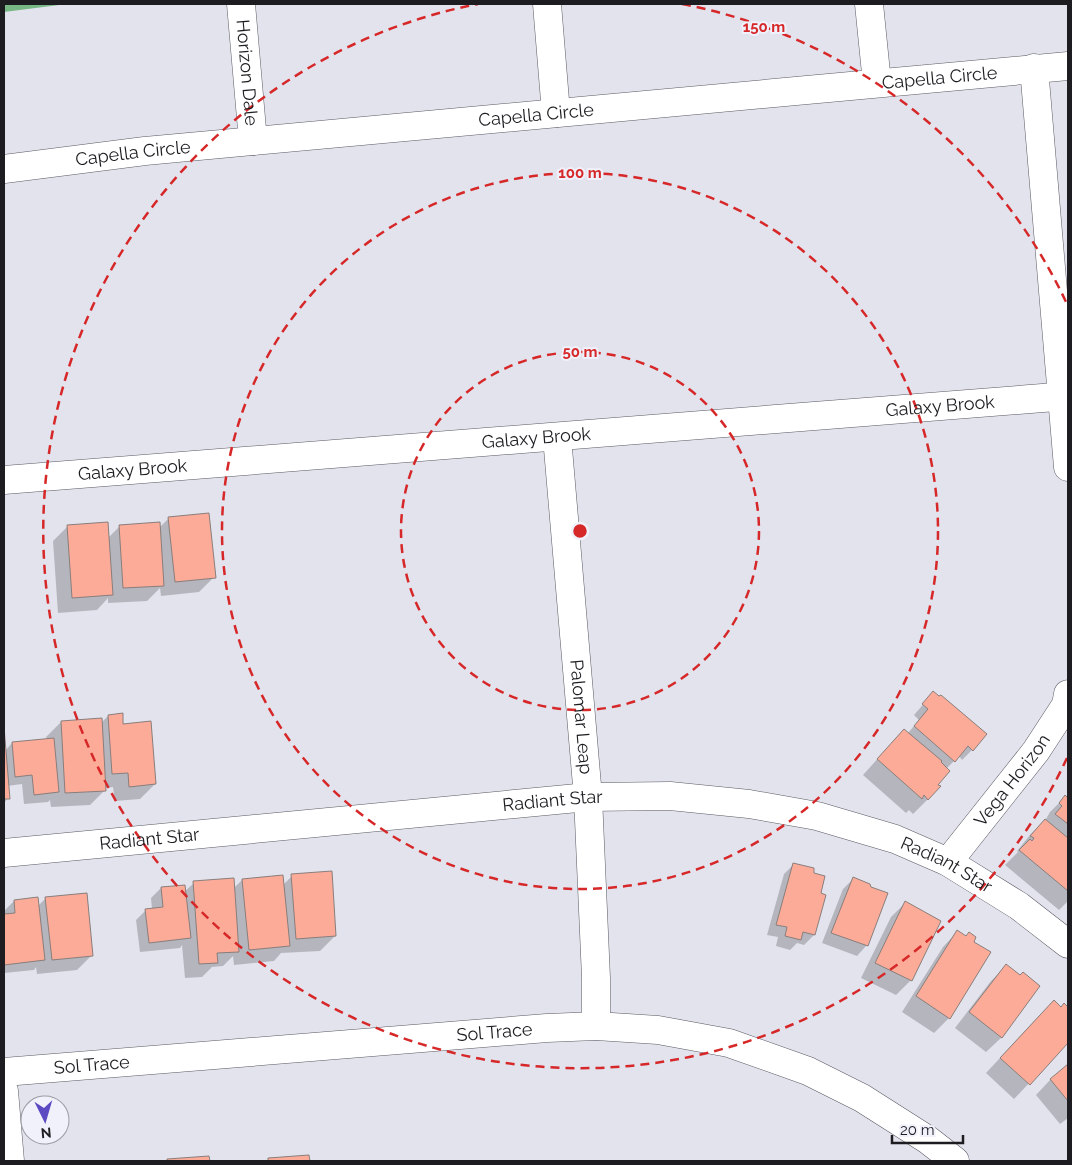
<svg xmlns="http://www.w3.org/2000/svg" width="1072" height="1165" viewBox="0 0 1072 1165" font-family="Raleway,sans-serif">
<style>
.forest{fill:#77b885}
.shadow{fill:#0003}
.building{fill:#fcab98;stroke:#897e7b}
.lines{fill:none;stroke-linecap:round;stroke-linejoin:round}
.minor-casing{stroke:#595a63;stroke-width:29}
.minor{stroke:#fff;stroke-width:28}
.ring{fill:none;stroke:#d62828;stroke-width:2.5;stroke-dasharray:9 6}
.labels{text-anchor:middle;stroke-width:4;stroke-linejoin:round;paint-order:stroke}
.street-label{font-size:18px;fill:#1d1d21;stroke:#f0f1fb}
.centre{fill:#d62828;stroke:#f0f1fb;stroke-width:2.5}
.ring-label{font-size:15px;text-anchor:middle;font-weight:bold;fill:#d62828;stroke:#f0f1fb;stroke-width:4;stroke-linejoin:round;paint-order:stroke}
</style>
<rect width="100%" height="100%" fill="#e3e3ee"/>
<path class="forest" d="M 4,4 L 67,4 L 4,12 Z"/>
<path class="shadow" d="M 169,518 L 214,577 L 199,592 L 161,596 L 160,588 L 147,601 L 108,603 L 108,598 L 97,610 L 58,613 L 53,541 L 68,526 L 108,538 L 120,526 L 159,528 Z
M 933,693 L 972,750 L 962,760 L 959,756 L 946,769 L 928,799 L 913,814 L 909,810 L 906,813 L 863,775 L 890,745 L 908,733 L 919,720 L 914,715 Z
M 108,716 L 122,725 L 155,784 L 140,799 L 115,801 L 113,787 L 105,788 L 105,790 L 90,805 L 51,807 L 50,800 L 48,802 L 24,804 L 22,784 L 7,786 L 8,798 L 4,803 L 4,742 L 5,751 L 12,743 L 47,740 L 46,737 L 61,722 L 101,723 Z
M 1068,796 L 1068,901 L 1059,910 L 1005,865 L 1018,852 L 1017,851 L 1030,835 L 1046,819 L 1050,812 L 1065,797 L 1066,798 Z
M 794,864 L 820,894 L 825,896 L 814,935 L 804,945 L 797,943 L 790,950 L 776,946 L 778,937 L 767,935 L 784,874 Z
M 292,876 L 335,936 L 320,951 L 281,953 L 274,961 L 234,965 L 233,956 L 223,966 L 212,967 L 202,977 L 185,978 L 182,945 L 180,948 L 140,952 L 136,920 L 146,910 L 152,909 L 151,898 L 161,888 L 184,892 L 194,883 L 234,888 L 242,880 L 283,885 Z
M 853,879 L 870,888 L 887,894 L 866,946 L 857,956 L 822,943 L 843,889 Z
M 46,898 L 92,955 L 77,970 L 37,974 L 36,967 L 34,970 L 4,973 L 4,911 L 14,901 L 38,906 Z
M 906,902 L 940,922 L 911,980 L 896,995 L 861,978 L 891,917 Z
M 957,932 L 949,1018 L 934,1033 L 902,1012 L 943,947 Z
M 1006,966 L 1020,977 L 1039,986 L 1001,1038 L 986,1052 L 955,1028 L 991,981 Z
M 1064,1005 L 1068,1009 L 1068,1012 L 1066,1014 L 1068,1016 L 1068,1042 L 1014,1099 L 986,1073 L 1039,1016 L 1061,1008 Z
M 1068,1066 L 1068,1118 L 1060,1124 L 1036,1095 L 1050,1080 Z"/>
<path class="building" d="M 209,513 L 216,578 L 175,582 L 168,517 Z
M 108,522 L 113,595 L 72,598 L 67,525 Z
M 160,522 L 164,586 L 123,588 L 119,525 Z
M 933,691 L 939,696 L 941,695 L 987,734 L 973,751 L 968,746 L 955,762 L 914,726 L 928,709 L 922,704 Z
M 123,713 L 123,724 L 151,721 L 156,784 L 129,787 L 128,773 L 112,774 L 108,715 Z
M 102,718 L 106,791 L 65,793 L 61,721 Z
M 4,727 L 10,799 L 4,799 Z
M 904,729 L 942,761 L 941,762 L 950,771 L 938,785 L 941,786 L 928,800 L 924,795 L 922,799 L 877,759 Z
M 54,738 L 59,792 L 34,795 L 32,775 L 15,777 L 12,742 Z
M 1065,795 L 1068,798 L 1068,824 L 1055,814 L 1062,806 L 1059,803 Z
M 1045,819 L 1068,838 L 1068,891 L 1019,850 L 1030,839 L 1032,841 L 1034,838 L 1030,836 Z
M 793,863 L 814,868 L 814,873 L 825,876 L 821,893 L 826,895 L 815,935 L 803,932 L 801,940 L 785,936 L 787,927 L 776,925 Z
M 332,871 L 336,936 L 296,939 L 291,874 Z
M 283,875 L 290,946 L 249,950 L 242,879 Z
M 853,877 L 870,884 L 871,887 L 888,893 L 868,946 L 831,933 Z
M 234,878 L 239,952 L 217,953 L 218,963 L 199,964 L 193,881 Z
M 185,885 L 191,938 L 149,943 L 145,909 L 163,907 L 161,887 Z
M 87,893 L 93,956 L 52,960 L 45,897 Z
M 38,897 L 45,960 L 4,965 L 4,914 L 15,913 L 14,900 Z
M 905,901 L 941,921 L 912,981 L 875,963 Z
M 957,930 L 966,936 L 969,932 L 976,937 L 974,942 L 991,952 L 950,1019 L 916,996 Z
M 1006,964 L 1020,975 L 1023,972 L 1040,986 L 1002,1038 L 969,1012 Z
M 1054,1000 L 1061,1007 L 1064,1003 L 1068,1007 L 1068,1043 L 1030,1085 L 1000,1058 Z
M 1068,1064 L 1068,1101 L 1050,1079 Z
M 309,1155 L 310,1161 L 268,1161 L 268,1158 Z
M 209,1156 L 210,1161 L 167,1161 L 167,1159 Z"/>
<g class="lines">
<defs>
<g id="minor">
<path id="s1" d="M 241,4 L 253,141"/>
<path d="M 547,4 L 556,113"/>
<path d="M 869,4 L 877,83"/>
<path d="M 1034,68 L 1068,467"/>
<path id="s2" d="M 4,169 L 145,151 L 1068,66"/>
<path id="s3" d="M 557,437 L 588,797 L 596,978 L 596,1026"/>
<path id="s4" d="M 4,480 L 1068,396"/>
<path id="s5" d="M 4,853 L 588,797 L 670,796 L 749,804 L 817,816 L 895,839 L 948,862 L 1019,906 L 1068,944"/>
<path id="s6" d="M 948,862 L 1036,751 L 1066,705 L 1068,694"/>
<path id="s7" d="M 4,1072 L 547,1028 L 596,1026 L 658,1030 L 729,1043 L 808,1071 L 862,1098 L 928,1140 L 955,1161"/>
<path d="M 4,1091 L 10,1161"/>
</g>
</defs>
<use href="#minor" class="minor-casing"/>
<use href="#minor" class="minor"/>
</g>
<g class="ring">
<circle cx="580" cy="531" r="179"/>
<circle cx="580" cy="531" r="358"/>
<path d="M1067 758A537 537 0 1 1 478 4M682 4A537 537 0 0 1 1067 304"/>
</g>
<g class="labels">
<g class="street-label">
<text dy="6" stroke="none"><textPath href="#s1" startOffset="69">Horizon Dale</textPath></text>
<text dy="6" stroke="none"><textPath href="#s2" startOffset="940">Capella Circle</textPath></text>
<text dy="6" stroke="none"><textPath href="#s2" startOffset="535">Capella Circle</textPath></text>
<text dy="6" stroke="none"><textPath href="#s2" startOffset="130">Capella Circle</textPath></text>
<text dy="6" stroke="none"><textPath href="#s4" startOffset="939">Galaxy Brook</textPath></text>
<text dy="6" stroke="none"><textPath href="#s4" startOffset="534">Galaxy Brook</textPath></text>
<text dy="6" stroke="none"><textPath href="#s4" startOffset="129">Galaxy Brook</textPath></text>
<text dy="6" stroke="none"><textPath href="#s3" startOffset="281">Palomar Leap</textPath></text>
<text dy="6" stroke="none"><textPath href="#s6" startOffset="104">Vega Horizon</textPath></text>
<text dy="6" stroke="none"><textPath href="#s5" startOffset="551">Radiant Star</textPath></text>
<text dy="6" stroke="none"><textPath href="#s5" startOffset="146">Radiant Star</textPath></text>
<text dy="6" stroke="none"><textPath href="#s5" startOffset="956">Radiant Star</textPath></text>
<text dy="6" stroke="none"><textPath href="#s7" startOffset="492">Sol Trace</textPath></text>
<text dy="6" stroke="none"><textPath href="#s7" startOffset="88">Sol Trace</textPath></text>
</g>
</g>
<circle cx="580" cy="531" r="8" class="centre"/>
<g class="ring-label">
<text x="764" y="32">150 m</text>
<text x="580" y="178">100 m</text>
<text x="580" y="357">50 m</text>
</g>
<rect width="1072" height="1165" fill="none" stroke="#1d1d21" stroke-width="10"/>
<g transform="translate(45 1120) rotate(175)"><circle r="24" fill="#f0f1fb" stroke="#9c9ca4"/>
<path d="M0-4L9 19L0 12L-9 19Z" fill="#5b4ac2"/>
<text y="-8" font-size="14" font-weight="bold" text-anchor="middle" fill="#1d1d21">N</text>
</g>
<path d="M892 1135v8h71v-8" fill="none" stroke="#1d1d21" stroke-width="2.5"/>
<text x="900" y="1135" font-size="15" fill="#1d1d21" stroke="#f0f1fb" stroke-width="4" paint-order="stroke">20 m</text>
</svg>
